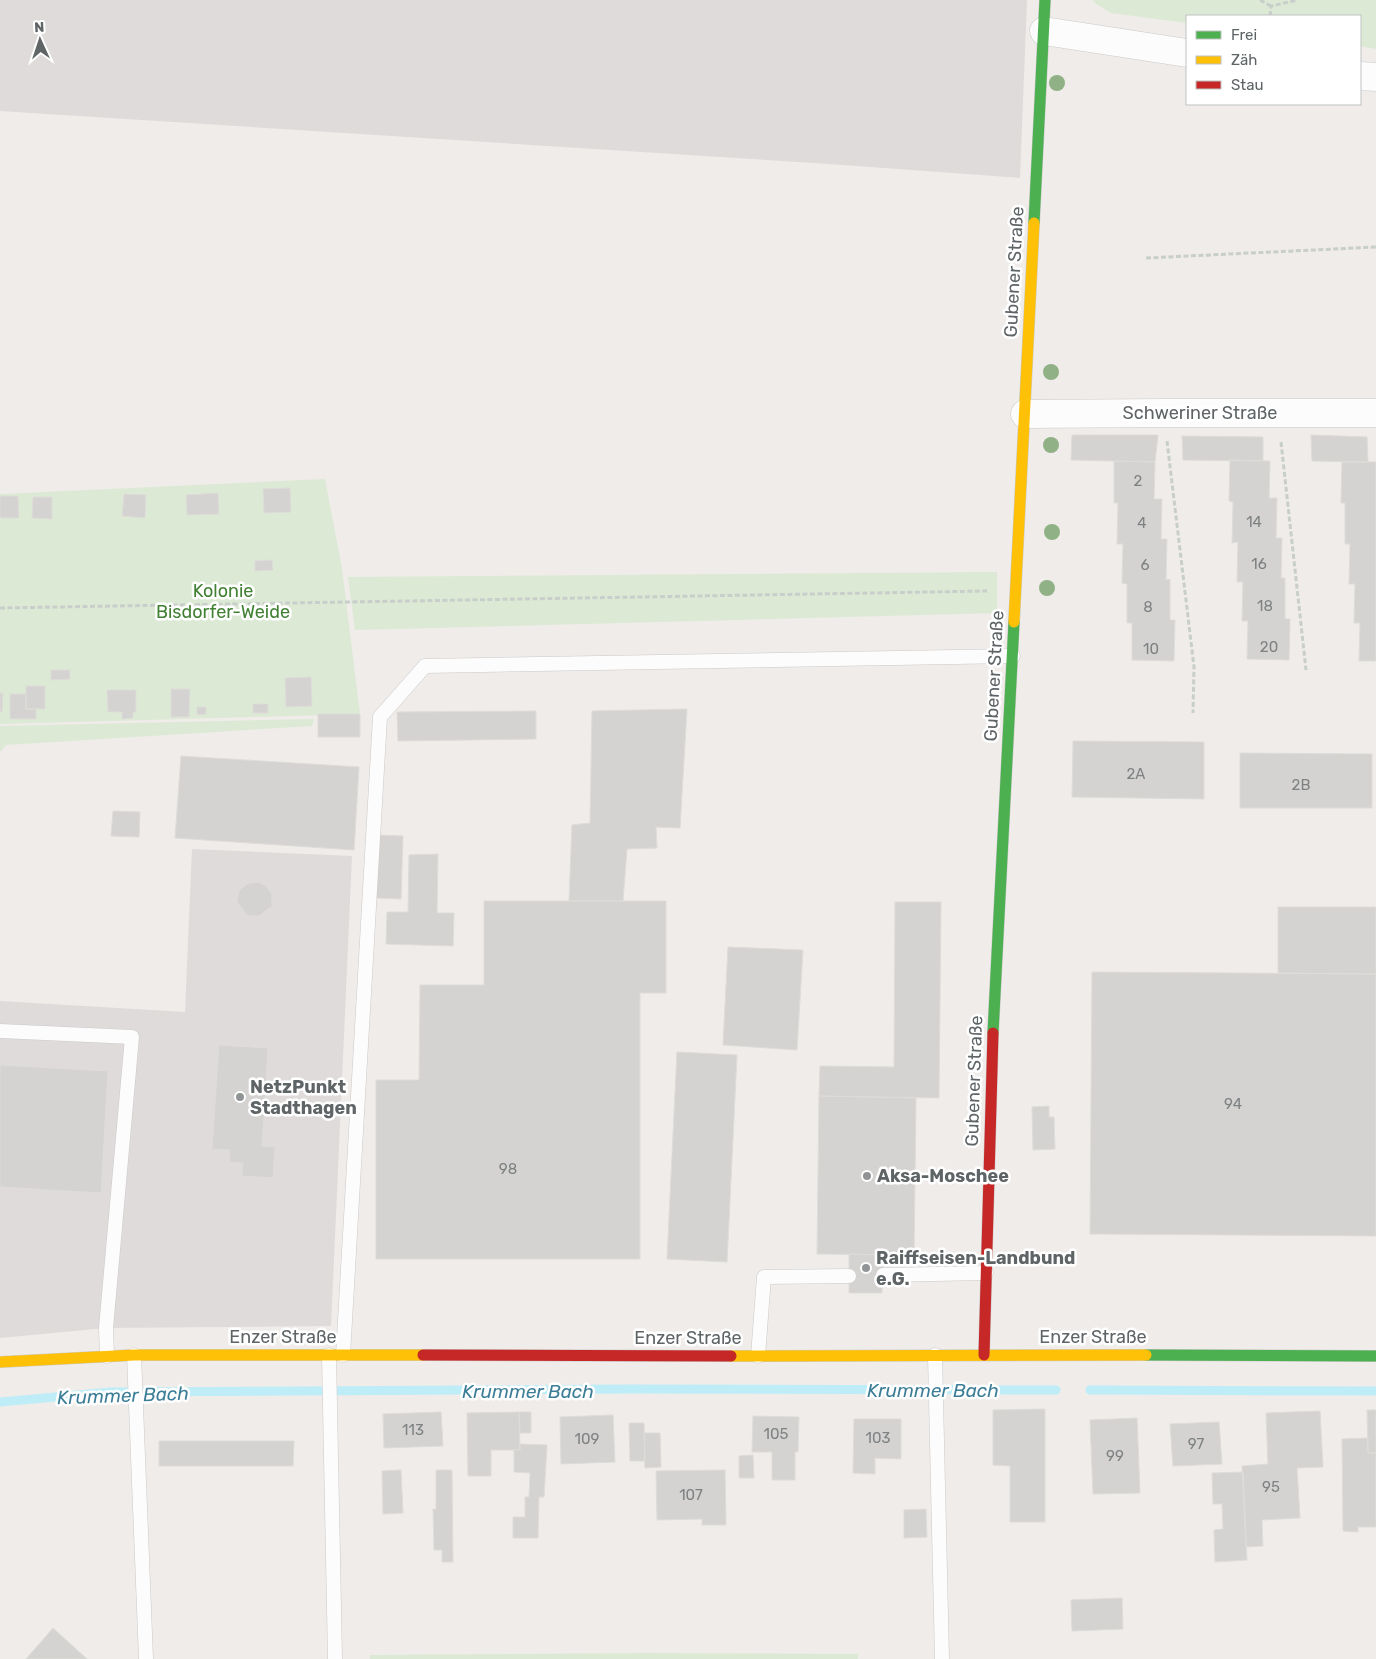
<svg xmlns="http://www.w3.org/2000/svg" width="1376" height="1659" viewBox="0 0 1376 1659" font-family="Rubik,sans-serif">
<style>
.industrial{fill:#dfdbda}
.green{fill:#dcead5}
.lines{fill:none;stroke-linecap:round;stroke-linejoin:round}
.stream{stroke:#beedf8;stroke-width:9}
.building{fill:#d5d3d2;stroke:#dedcd8}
.lane-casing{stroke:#cbcaca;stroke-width:15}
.street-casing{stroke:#cbcaca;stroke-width:29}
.fast-casing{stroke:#cbcaca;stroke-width:12}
.slow-casing{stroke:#cbcaca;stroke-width:12}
.jam-casing{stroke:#cbcaca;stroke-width:12}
.path{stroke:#c8ceca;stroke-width:3;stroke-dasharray:5 2.5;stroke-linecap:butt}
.lane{stroke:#fdfcfc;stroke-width:14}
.street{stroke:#fdfcfc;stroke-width:28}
.fast{stroke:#4caf50;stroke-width:11}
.slow{stroke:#ffc107;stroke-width:11}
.jam{stroke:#c62828;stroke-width:11}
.tree{fill:#90b185}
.poi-dot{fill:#919494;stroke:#fff;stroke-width:2}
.labels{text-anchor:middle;stroke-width:5;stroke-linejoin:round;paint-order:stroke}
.number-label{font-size:15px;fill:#7e8283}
.street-label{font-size:18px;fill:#5f6567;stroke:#fff}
.park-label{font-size:18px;fill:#428134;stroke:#fff}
.poi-label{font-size:18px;font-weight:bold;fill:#5f6567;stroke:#fff;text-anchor:start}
.water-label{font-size:19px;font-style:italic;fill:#3c7e97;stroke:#fff}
</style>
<rect width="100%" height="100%" fill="#efece9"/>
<path class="industrial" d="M 0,0 L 1027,0 L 1020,178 L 829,164 L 0,111 Z
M 192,849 L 352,856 L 331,1326 L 106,1328 L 0,1338 L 0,1001 L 185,1012 Z"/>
<path class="green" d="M 1093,0 L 1376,0 L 1376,49 L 1360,46 L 1360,16 L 1187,16 L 1187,23 L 1111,13 L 1095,3 Z
M 325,479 L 342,568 L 360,714 L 0,724 L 0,494 Z
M 997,572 L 997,613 L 355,630 L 348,577 Z
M 314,719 L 312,726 L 6,745 L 0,752 L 0,726 Z
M 646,1653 L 858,1654 L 858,1659 L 370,1659 L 370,1655 Z"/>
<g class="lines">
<path class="stream" d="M 1090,1390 L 1376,1391
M 0,1402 L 111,1392 L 630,1389 L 1056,1390"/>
</g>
<path class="building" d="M 1072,435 L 1158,435 L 1155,462 L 1071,460 Z
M 1311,435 L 1367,437 L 1368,462 L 1312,461 Z
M 1182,436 L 1263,437 L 1263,461 L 1183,460 Z
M 1230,460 L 1270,461 L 1269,498 L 1277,498 L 1276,538 L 1282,538 L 1281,578 L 1285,578 L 1285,619 L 1290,619 L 1289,660 L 1247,659 L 1248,621 L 1242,621 L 1243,582 L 1237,582 L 1238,542 L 1232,543 L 1233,502 L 1229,501 Z
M 1114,461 L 1155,462 L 1154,499 L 1162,499 L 1161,539 L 1167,539 L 1166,580 L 1170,579 L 1170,620 L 1175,620 L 1174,661 L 1132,660 L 1132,623 L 1127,623 L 1127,584 L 1122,583 L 1123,544 L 1117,544 L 1118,503 L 1114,503 Z
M 1342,462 L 1376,462 L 1376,661 L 1359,661 L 1360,623 L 1354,623 L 1355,584 L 1349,584 L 1350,544 L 1345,544 L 1345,503 L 1341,503 Z
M 290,488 L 291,512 L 264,513 L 263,489 Z
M 218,493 L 219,514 L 187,515 L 186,495 Z
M 124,494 L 146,495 L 145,518 L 122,516 Z
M 0,496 L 18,496 L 19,518 L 0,518 Z
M 33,497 L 52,497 L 52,519 L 32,518 Z
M 272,560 L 273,570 L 255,571 L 255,561 Z
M 51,670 L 70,670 L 70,679 L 51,680 Z
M 311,677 L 312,706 L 286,707 L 285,678 Z
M 26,686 L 45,686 L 45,709 L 26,709 Z
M 171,689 L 190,689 L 189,717 L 171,717 Z
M 107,690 L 136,690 L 136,712 L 133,712 L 133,718 L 122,719 L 122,712 L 108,712 Z
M 0,693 L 3,693 L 2,712 L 0,712 Z
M 10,694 L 26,694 L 26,709 L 36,709 L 36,719 L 10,719 Z
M 253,704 L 268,704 L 268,713 L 253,713 Z
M 197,707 L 206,707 L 206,714 L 197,715 Z
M 687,709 L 680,828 L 656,827 L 657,848 L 627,849 L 623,901 L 569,901 L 572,825 L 590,823 L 592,711 Z
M 536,711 L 536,739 L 398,741 L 397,712 Z
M 318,714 L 360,714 L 360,737 L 318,737 Z
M 1073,741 L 1204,742 L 1204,799 L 1072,797 Z
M 1240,753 L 1372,754 L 1372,808 L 1240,808 Z
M 181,756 L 359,767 L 354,850 L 175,838 Z
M 113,811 L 140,812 L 139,837 L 111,836 Z
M 378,835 L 403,836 L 401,899 L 376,898 Z
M 438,854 L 437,913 L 454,913 L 453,946 L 386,944 L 387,912 L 408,912 L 409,855 Z
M 258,882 L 266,886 L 272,894 L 272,906 L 259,916 L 248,916 L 237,902 L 239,891 L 247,884 Z
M 484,901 L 666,901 L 666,993 L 640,993 L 640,1259 L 376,1259 L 376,1080 L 419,1080 L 420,985 L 484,985 Z
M 895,902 L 941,902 L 939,1098 L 819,1096 L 820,1066 L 894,1067 Z
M 1278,907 L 1376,907 L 1376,974 L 1278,973 Z
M 728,947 L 803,950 L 797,1050 L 723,1045 Z
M 1092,972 L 1376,974 L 1376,1236 L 1090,1234 Z
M 219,1045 L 268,1048 L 262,1146 L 275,1147 L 273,1178 L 242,1176 L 243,1163 L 229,1162 L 230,1150 L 212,1149 Z
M 677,1052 L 737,1055 L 727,1262 L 667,1259 Z
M 0,1065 L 108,1071 L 101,1193 L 0,1187 Z
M 819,1096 L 916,1098 L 914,1255 L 817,1254 Z
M 1049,1106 L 1049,1117 L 1054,1117 L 1055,1149 L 1033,1150 L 1032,1107 Z
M 849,1254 L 883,1255 L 882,1293 L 849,1293 Z
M 1045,1409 L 1045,1522 L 1010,1522 L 1010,1466 L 993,1465 L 993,1410 Z
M 1367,1410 L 1376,1410 L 1376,1453 L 1368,1453 Z
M 1320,1411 L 1323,1467 L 1297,1468 L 1300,1518 L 1262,1520 L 1263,1546 L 1246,1547 L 1242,1466 L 1268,1464 L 1266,1413 Z
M 441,1412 L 443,1446 L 384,1448 L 383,1414 Z
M 519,1412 L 520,1450 L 491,1450 L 491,1476 L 468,1476 L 467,1413 Z
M 519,1412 L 531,1412 L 531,1433 L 520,1433 Z
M 613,1415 L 615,1462 L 561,1464 L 560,1417 Z
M 753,1416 L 799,1417 L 798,1452 L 795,1452 L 795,1480 L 772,1480 L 772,1452 L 752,1452 Z
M 1137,1418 L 1140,1493 L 1093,1494 L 1090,1420 Z
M 854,1419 L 901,1419 L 901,1459 L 875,1458 L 875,1474 L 853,1473 Z
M 1219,1422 L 1222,1464 L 1173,1466 L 1170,1424 Z
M 629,1423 L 644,1423 L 645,1461 L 630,1461 Z
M 644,1433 L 660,1433 L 661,1467 L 645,1468 Z
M 1368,1438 L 1368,1453 L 1376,1453 L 1376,1527 L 1358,1527 L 1358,1532 L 1343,1531 L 1342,1439 Z
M 159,1441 L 294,1441 L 293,1466 L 159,1466 Z
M 520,1444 L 547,1445 L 544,1497 L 539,1497 L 538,1538 L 513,1538 L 513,1517 L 525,1517 L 525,1497 L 529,1497 L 530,1473 L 514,1472 L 514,1449 L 520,1450 Z
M 753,1455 L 754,1478 L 739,1478 L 739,1456 Z
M 401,1470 L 403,1513 L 383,1514 L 382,1471 Z
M 436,1470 L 452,1470 L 453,1562 L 442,1562 L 442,1550 L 434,1550 L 433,1509 L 436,1509 Z
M 725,1470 L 726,1525 L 702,1525 L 702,1519 L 657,1520 L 656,1471 Z
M 1243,1472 L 1247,1560 L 1215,1562 L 1214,1530 L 1223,1529 L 1222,1504 L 1213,1504 L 1212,1473 Z
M 926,1509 L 927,1537 L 904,1538 L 904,1510 Z
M 1122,1598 L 1123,1629 L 1072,1631 L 1071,1600 Z
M 53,1628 L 87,1659 L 26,1659 Z"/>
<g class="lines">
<defs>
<path id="lane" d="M 0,1031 L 132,1037 L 106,1328 L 107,1356
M 883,1275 L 986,1273
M 134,1355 L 146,1659
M 329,1355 L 335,1659
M 343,1355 L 380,717 L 425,666 L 1013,656
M 935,1355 L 942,1659
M 758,1356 L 764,1277 L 849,1276"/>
<path id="street" d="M 1044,31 L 1187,53
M 1360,76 L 1376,77
M 1025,414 L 1164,413 L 1376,413"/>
<path id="fast" d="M 1034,223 L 1045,0
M 993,1033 L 1014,622
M 1146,1355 L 1376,1356"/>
<path id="slow" d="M 1014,622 L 1034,223
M 731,1356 L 1146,1355
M 0,1362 L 134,1355 L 423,1355"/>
<path id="jam" d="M 423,1355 L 731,1356
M 984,1355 L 993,1033"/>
</defs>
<use href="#lane" class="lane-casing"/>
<use href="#street" class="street-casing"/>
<use href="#fast" class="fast-casing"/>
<use href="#slow" class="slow-casing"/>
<use href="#jam" class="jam-casing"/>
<path class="path" d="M 1260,0 L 1271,6
M 1270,16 L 1271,6 L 1298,0
M 1146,258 L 1376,247
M 1167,441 L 1194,667 L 1193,713
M 1281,442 L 1306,670
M 0,608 L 987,591"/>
<use href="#lane" class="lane"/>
<use href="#street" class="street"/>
<use href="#fast" class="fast"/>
<use href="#slow" class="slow"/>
<use href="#jam" class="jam"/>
</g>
<g class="tree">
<circle cx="1057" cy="83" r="8"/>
<circle cx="1051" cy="372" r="8"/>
<circle cx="1051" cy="445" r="8"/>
<circle cx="1052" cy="532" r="8"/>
<circle cx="1047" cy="588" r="8"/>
</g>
<g class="poi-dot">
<circle cx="240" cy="1097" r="5"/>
<circle cx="867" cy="1176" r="5"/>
<circle cx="866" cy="1268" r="5"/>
</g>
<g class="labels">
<g class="number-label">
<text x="1138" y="486">2</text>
<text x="1254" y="527">14</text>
<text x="1142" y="528">4</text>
<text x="1259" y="569">16</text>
<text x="1145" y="570">6</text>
<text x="1265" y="611">18</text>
<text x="1148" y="612">8</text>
<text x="1269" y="652">20</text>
<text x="1151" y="654">10</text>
<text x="1136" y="779">2A</text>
<text x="1301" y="790">2B</text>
<text x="1233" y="1109">94</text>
<text x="508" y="1174">98</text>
<text x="413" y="1435">113</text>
<text x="776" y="1439">105</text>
<text x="878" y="1443">103</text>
<text x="587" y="1444">109</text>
<text x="1196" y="1449">97</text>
<text x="1115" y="1461">99</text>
<text x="1271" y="1492">95</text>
<text x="691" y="1500">107</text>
</g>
<g class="street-label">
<text transform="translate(1014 272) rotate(-87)" y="6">Gubener Straße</text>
<text x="1200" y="419">Schweriner Straße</text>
<text transform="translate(994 676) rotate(-87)" y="6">Gubener Straße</text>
<text transform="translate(974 1081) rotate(-88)" y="6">Gubener Straße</text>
<text x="283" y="1343">Enzer Straße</text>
<text x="1093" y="1343">Enzer Straße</text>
<text x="688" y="1344">Enzer Straße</text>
</g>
<g class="park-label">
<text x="223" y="597">Kolonie<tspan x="223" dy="21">Bisdorfer-Weide</tspan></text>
</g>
<g class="poi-label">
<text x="250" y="1093">NetzPunkt<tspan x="250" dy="21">Stadthagen</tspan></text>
<text x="877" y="1182">Aksa-Moschee</text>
<text x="876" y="1264">Raiffseisen-Landbund<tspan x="876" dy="21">e.G.</tspan></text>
</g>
<g class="water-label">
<text x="933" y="1397">Krummer Bach</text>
<text x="528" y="1398">Krummer Bach</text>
<text transform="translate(123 1395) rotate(-2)" y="7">Krummer Bach</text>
</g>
</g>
<rect x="1186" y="15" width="175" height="90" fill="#ffffff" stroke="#bfc1c2"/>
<rect x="1196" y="31" width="25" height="8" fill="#4caf50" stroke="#bfc1c2"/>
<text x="1231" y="40" font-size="15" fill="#5f6567">Frei</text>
<rect x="1196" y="56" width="25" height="8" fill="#ffc107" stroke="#bfc1c2"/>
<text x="1231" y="65" font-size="15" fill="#5f6567">Zäh</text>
<rect x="1196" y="81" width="25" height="8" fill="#c62828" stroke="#bfc1c2"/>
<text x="1231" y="90" font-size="15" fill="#5f6567">Stau</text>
<g transform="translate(40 40) rotate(357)" stroke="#ffffff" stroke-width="4" paint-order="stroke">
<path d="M0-4L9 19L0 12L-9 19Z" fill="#5f6567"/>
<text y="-8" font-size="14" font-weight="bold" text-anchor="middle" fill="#5f6567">N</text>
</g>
</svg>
